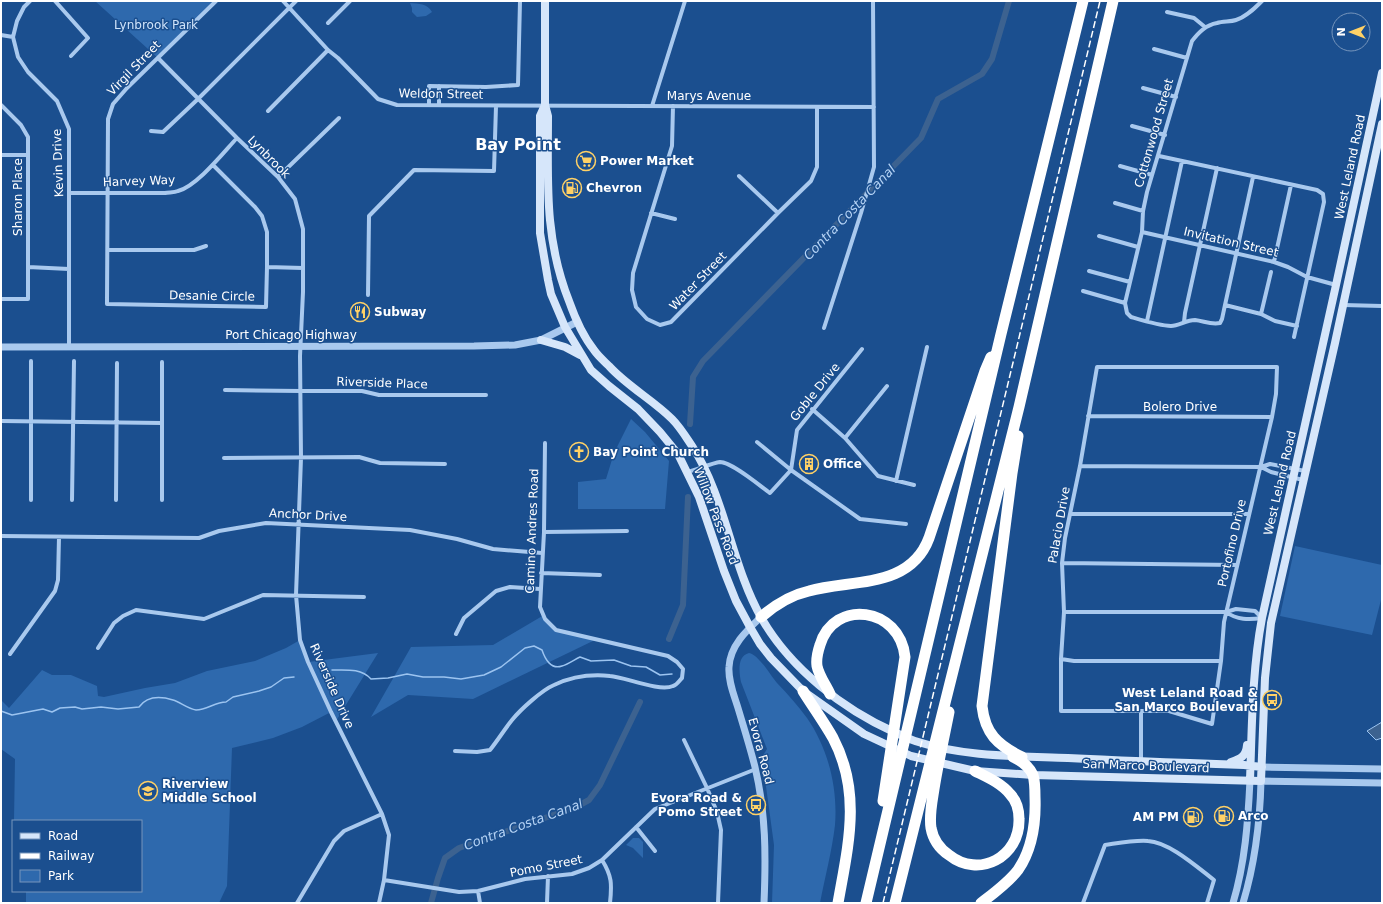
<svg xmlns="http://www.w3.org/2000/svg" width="1383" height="904" viewBox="0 0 1383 904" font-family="'DejaVu Sans',sans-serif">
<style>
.green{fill:#2e69ad}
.water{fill:#3c6290;stroke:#9cc4f0}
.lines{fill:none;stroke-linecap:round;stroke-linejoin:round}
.stream{stroke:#9cc4f0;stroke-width:1.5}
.canal{stroke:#3c6290;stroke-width:6}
.minor{stroke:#a9c9ee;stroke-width:4}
.tertiary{stroke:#a9c9ee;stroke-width:7}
.secondary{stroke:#d6e6fa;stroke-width:8}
.motorway{stroke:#fff;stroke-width:11}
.rail{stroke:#fff;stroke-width:1.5;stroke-dasharray:7 3;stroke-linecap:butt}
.labels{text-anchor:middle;stroke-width:3;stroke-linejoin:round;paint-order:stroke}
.park-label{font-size:12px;fill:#cfe3fa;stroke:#1b4f8f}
.street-label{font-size:12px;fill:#fff;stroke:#1b4f8f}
.poi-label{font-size:12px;font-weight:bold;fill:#fff;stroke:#1b4f8f;text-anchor:start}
.water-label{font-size:13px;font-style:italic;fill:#b5d3f5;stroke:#1b4f8f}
.district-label{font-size:16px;font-weight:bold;fill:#fff;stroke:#1b4f8f}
</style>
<rect width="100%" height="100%" fill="#1b4f8f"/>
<path class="green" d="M 95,1 L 216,1 L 158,58 Z
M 410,3 C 419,4 427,3 432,12 L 426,16 L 417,17 L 412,12 L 412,8 Z
M 631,419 L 645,432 L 669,461 L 665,509 L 578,509 L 578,482 L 606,479 L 614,453 Z
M 1295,546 L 1382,565 L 1382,596 L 1372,635 L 1280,616 Z
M 544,615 L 556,630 L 597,639 L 473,699 L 408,695 L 371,717 L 411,647 L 493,645 Z
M 300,640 L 308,662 L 378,653 L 336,721 L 331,712 L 302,727 L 273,738 L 232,748 L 227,886 L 219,903 L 26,903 L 26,891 L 141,891 L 141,821 L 14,821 L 15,759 L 1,749 L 1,700 L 9,708 L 42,670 L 52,675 L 71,675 L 97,686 L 98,696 L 104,697 L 145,688 L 175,683 L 207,671 L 255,661 L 286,648 Z
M 749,653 C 759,655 770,675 777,683 C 788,694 798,706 807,718 C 828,748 838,788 835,825 C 832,851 825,877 820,903 L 772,903 L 774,845 L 762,757 L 767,749 L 741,682 C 739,672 737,656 749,653 Z
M 633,838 L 639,838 L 643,842 L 643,858 L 633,848 L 626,845 Z"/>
<path class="water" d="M 1382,722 L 1382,738 L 1376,740 L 1367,731 Z"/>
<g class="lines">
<path class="stream" d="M 332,670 C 346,670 361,668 371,679 L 388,678 L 407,674 L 423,677 L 444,677 L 461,679 L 484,675 L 501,667 L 525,648 L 534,646 L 542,650 C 545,659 551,670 562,666 C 567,665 574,660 580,657 L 591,661 L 614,660 L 631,666 L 646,667 L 660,675 L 672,674
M 1,711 L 12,715 L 43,709 L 52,712 L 60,708 L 75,707 L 82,709 L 101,707 L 118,709 L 139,707 C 147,696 160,696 173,700 C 180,702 188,709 196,710 C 207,710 215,702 226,702 L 233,697 L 259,691 L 271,687 L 284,678 L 294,677"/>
<path class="canal" d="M 690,424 L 693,377 L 703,361 L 921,138 L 938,99 L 982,74 L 992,59 L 1009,1
M 669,639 L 683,605 L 688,497
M 431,903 L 438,878 L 445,858 L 459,848 L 576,807 L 589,800 L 600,785 L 640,702"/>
<path class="minor" d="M 30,1 L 24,7 L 17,21 L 13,37 L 18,57 L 28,72 L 57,101 L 69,129 L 69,346
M 55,1 L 88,38 L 71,56
M 283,1 L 328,50 L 338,58 L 378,99 L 397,105 L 874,107
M 1262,1 C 1255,8 1246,17 1236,20 C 1230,22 1223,21 1217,23 C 1206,25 1199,32 1192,41 L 1147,192 L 1143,211 L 1142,232 L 1125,303 L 1127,313 L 1131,317 C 1141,320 1160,326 1171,326 C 1179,326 1186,320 1195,320 C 1204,321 1211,325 1220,323 L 1222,319 L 1225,305 L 1261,314 L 1275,321 L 1297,326
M 1167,12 L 1194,18 L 1205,27
M 328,23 L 350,1
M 1,35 L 13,37
M 1154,49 L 1187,58
M 158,58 L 237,138 L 278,177 L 295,199 L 303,229 L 303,292 L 300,356 L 301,458 L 296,595 L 300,640 L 308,662 L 331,712 L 382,814 L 389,835 L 384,880 L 379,903
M 439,86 L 439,105
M 1143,88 L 1176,97
M 1,105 L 21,125 L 28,137 L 28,299 L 1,299
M 429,105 L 429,86 L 486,87 L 518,85 L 520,1
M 652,106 L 685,1
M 673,106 L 672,146 L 633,273 L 632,290 L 636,307 L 647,319 L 660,325 L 671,322 L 778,213 L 811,181 L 817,167 L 817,107
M 268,111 L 328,50
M 1132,126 L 1165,135
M 151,131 L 163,132 L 198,99 L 296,1
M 1,155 L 28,155
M 1159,156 L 1317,190 L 1323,194 L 1324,202 L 1294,337
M 213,165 L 255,207 L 262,216 L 267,232 L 267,267 L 266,307 L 107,304 L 108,119 L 113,104 L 127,88 L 216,1
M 1120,166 L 1152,175
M 739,176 L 778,213
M 278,177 L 339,118
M 69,193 L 165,193 C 169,192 174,193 178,191 C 197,186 223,153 237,138
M 1115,203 L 1143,211
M 651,213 L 675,219
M 1142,232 L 1274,262 L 1288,267 L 1307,277 L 1336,285
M 1099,236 L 1138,247
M 108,250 L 194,250 L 206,246
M 1274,262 L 1291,185
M 28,267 L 69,269
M 267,267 L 303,268
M 1089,271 L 1130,282
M 1083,291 L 1125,303
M 368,295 L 369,216 L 414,170 L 494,171 L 496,106
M 1225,305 L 1253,177
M 1343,305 L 1382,306
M 1261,314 L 1271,272
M 1147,321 L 1182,161
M 1184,322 L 1185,313 L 1217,168
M 824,328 L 861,213 L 874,167 L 873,1
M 31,361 L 31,500
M 162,362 L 162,500
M 1097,367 L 1277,367 L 1276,394 L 1272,417 L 1224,622 L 1221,661 L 1212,724 L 1169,711 L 1061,711 L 1061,659 L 1064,612 L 1062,563 L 1065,538 L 1080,466 Z
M 225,390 L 301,391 L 362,391 L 379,395 L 486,395
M 812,409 L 845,438 L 878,476 L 914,485
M 1088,416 L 1272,417
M 1,421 L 162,423
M 845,438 L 887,386
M 757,442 L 791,470 L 860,519 L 906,524
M 224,458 L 359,457 L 380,463 L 445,464
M 1080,466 L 1261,467 L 1270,464 L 1305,471
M 1261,467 L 1271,472 L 1303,480
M 687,472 C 696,470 712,463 720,462 C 732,462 760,486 770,493 L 791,470 L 797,430 L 862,349
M 896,481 L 927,347
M 72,500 L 74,361
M 116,500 L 117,363
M 1070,514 L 1249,514
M 544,532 L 627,531
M 1,536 L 199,538 L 219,531 L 266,523 L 410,530 L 457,539 L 493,549 L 542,553
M 1062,563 L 1237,565
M 541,573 L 600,575
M 1064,612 L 1226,612 L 1236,609 L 1255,611 L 1262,618
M 1226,612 C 1237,620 1249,620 1262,618
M 456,634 L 464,618 L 496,591 L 510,587 L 540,589
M 98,648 L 114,623 L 123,616 L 136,610 L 204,619 L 263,595 L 364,597
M 10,654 L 55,591 L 58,580 L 59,537
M 1061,659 L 1074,661 L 1221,661
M 684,740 L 707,788 L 717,812 L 721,830 L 718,903
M 455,751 L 477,752 L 490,750 C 498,740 504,730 512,720 C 520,710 542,690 554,685 C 571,677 591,674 610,676 C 625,677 659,692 673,686 C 677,685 679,681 682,678 L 683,669 L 677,662 L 668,656 L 556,630 L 545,619 L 540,607 L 544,532 L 545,443
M 1141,761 L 1141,711
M 636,827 L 655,851
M 602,860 C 612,876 612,884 610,903
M 384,880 L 459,892 L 478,891 L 525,879 L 572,874 L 589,868 L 602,860 L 655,809 L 756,769
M 478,891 L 480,903
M 297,903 L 334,841 L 344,831 L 382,814
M 547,903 L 548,876
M 1083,903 L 1105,845 C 1119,843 1134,840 1148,841 C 1169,842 1197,867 1214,880 L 1207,903"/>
<path class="tertiary" d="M 1,347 L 474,346 L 515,345 L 541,340 L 577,322
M 761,617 C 746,631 730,646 729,667 C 728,681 734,695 738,708 C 744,728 750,747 755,767 C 766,814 766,855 764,903
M 1262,767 L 1382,769
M 1233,903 C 1245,863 1248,822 1250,780
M 1243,903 C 1255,863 1260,823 1261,781 L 1382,783"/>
<path class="secondary" d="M 545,1 L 545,105 L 548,116 C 548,182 544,238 569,301 C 575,318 582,335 594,350 C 598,356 604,361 609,366 C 627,386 653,400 672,419 C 680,427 686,437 692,446 C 726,498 731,565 762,619 C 791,669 843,709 894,732 C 901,735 908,739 915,741 C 964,757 1016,756 1068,758 C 1127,761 1185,763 1244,765 L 1262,767
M 545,105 L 540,116 L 540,233 L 548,280 L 551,294 L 565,327 L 591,370 L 609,386 L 638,409 L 660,432 L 678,454 L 699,497 L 724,571 L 736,601 L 750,627 L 760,644 L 771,658 L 803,691 L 864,734 L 911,756 L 975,771 L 1033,775 L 1261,781 L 1265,678 L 1271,623 L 1335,343 L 1382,124
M 541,340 L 565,347 L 580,355
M 1231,762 C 1241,759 1246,756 1247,745
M 1250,780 C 1252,726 1252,671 1262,618 L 1336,285 L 1382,73"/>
<path class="motorway" d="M 1018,436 L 1012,473 L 982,706 C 985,733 997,745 1022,757
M 761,617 C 775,605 791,595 809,591 C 852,579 910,589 929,538 L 985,371 L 991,357
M 803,691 C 813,707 824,722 833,738 C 862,793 848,846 838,903
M 830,694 C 826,685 819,676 817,666 C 816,659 818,651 820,645 C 834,598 900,607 905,657 L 883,801
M 949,712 C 944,738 938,763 934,789 C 932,802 929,815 931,828 C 933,839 940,849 949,855 C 979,879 1020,857 1019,819 C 1019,810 1016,800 1010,794 C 1001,783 987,777 975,771
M 866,903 L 1001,334 L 1083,1
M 895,903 L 1019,407 L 1113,1
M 981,903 C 994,893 1008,883 1018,870 C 1033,848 1036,823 1035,797 C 1035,790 1035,782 1033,775 C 1029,766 1022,761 1013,757"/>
<path class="rail" d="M 883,903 L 1100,1"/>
</g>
<defs>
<symbol id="supermarket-ring" viewBox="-11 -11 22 22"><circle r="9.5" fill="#1b4f8f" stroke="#ffd166" stroke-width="1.5"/><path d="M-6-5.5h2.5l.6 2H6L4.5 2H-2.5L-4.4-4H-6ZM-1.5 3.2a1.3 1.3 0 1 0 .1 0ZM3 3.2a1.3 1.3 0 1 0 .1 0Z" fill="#ffd166"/></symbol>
<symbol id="fuel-ring" viewBox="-11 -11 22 22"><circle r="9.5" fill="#1b4f8f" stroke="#ffd166" stroke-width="1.5"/><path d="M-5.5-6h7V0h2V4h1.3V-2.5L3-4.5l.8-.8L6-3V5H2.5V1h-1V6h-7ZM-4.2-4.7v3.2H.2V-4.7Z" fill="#ffd166"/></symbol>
<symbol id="restaurant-ring" viewBox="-11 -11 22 22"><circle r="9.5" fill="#1b4f8f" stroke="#ffd166" stroke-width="1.5"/><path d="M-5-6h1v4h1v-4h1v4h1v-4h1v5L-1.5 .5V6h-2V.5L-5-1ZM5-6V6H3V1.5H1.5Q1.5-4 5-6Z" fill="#ffd166"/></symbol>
<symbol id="church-ring" viewBox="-11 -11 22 22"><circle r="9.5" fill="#1b4f8f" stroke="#ffd166" stroke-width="1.5"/><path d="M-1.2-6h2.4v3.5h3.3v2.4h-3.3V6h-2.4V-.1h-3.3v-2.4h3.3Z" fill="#ffd166"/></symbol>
<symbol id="building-ring" viewBox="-11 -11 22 22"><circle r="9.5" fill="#1b4f8f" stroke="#ffd166" stroke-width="1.5"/><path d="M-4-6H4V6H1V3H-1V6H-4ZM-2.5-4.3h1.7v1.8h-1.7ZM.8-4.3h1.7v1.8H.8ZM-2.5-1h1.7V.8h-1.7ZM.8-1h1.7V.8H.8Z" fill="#ffd166"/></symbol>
<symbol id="bus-ring" viewBox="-11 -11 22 22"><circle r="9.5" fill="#1b4f8f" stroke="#ffd166" stroke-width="1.5"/><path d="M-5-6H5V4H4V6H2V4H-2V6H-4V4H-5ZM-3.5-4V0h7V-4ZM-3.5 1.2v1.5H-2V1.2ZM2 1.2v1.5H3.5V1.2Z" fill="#ffd166"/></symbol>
<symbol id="school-ring" viewBox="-11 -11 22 22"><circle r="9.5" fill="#1b4f8f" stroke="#ffd166" stroke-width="1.5"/><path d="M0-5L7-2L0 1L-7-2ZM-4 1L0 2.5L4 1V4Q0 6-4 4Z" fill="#ffd166"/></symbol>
</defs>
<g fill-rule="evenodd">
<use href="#supermarket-ring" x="575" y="150" width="22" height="22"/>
<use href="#fuel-ring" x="561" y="177" width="22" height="22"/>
<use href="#restaurant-ring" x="349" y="301" width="22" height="22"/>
<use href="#church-ring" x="568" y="441" width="22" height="22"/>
<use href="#building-ring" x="798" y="453" width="22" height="22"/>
<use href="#bus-ring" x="1261" y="689" width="22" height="22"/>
<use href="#school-ring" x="137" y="780" width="22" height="22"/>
<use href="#bus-ring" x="745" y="794" width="22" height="22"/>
<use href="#fuel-ring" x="1213" y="805" width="22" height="22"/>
<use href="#fuel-ring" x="1182" y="806" width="22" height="22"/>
</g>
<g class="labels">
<g class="park-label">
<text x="156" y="29">Lynbrook Park</text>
</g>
<g class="street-label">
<text transform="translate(134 68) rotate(-46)" y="4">Virgil Street</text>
<text transform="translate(441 94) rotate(1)" y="4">Weldon Street</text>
<text x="709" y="100">Marys Avenue</text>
<text transform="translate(1154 133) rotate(-74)" y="4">Cottonwood Street</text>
<text transform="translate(269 157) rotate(45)" y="4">Lynbrook</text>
<text transform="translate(58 163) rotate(-92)" y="4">Kevin Drive</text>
<text transform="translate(1350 167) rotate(-78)" y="4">West Leland Road</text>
<text transform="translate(139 181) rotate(-2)" y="4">Harvey Way</text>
<text transform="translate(18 197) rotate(-90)" y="4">Sharon Place</text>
<text transform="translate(1231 242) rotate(13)" y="4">Invitation Street</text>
<text transform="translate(698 281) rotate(-46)" y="4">Water Street</text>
<text transform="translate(212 296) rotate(1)" y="4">Desanie Circle</text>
<text x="291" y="339">Port Chicago Highway</text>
<text transform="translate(382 383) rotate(2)" y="4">Riverside Place</text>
<text transform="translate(815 392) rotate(-51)" y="4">Goble Drive</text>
<text x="1180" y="411">Bolero Drive</text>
<text transform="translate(1280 483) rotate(-77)" y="4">West Leland Road</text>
<text transform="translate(308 515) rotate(3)" y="4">Anchor Drive</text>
<text transform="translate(716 516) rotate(69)" y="4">Willow Pass Road</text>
<text transform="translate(1059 525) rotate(-80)" y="4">Palacio Drive</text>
<text transform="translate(532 531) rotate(-88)" y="4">Camino Andres Road</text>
<text transform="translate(1232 543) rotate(-77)" y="4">Portofino Drive</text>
<text transform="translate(332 686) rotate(66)" y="4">Riverside Drive</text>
<text transform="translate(761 751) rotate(75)" y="4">Evora Road</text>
<text transform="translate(1146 766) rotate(2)" y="4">San Marco Boulevard</text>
<text transform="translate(546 866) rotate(-11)" y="4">Pomo Street</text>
</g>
<g class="poi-label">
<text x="600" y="165">Power Market</text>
<text x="586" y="192">Chevron</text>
<text x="374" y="316">Subway</text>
<text x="593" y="456">Bay Point Church</text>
<text x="823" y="468">Office</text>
<text x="1258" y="697" text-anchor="end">West Leland Road &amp;<tspan x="1258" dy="14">San Marco Boulevard</tspan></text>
<text x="162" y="788">Riverview<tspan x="162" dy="14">Middle School</tspan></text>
<text x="742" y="802" text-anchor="end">Evora Road &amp;<tspan x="742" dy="14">Pomo Street</tspan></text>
<text x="1238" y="820">Arco</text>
<text x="1179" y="821" text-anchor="end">AM PM</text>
</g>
<g class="water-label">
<text transform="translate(849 212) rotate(-46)" y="5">Contra Costa Canal</text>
<text transform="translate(523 824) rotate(-20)" y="5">Contra Costa Canal</text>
</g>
<g class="district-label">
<text x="518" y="150">Bay Point</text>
</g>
</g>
<rect width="1383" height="904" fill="none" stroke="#ffffff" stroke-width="4"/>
<rect x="12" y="820" width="130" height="72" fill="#1b4f8f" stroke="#7695bc"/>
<rect x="20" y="833" width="20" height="6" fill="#d6e6fa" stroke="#7695bc"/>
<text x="48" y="840" font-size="12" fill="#ffffff">Road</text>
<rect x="20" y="853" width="20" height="6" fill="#ffffff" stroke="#7695bc"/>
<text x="48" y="860" font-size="12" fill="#ffffff">Railway</text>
<rect x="20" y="870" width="20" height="12" fill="#2e69ad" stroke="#7695bc"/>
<text x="48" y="880" font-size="12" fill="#ffffff">Park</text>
<g transform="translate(1351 32) rotate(270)"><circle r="19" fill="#1b4f8f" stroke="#7695bc"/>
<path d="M0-3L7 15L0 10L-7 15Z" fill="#ffd166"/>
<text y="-6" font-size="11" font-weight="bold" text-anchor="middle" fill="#ffffff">N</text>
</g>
</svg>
